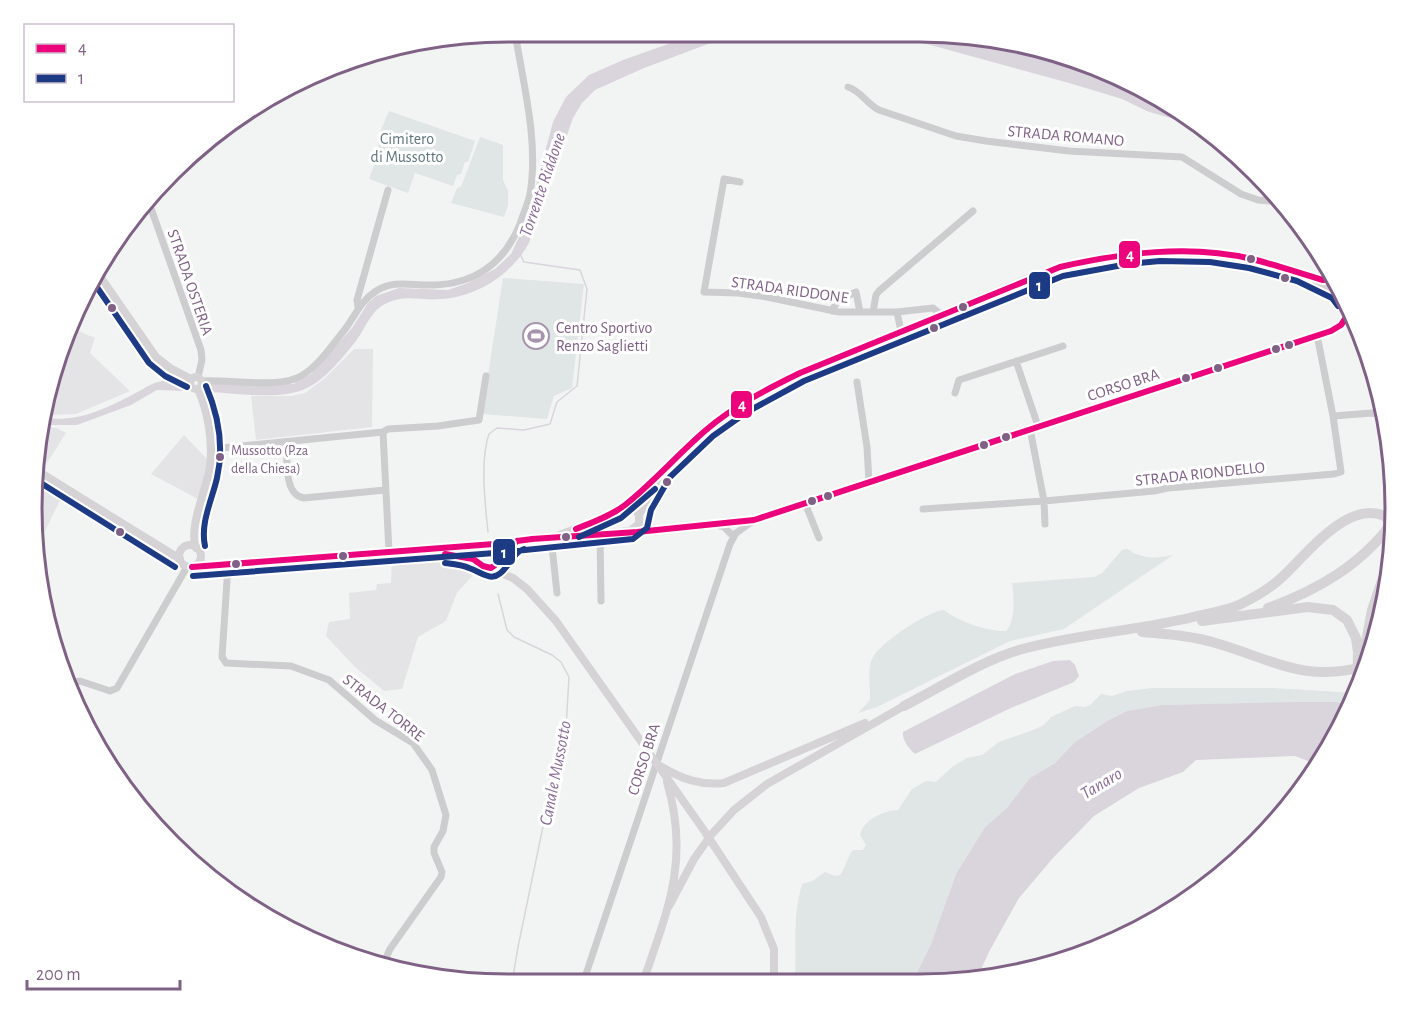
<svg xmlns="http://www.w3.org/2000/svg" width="1427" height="1016" viewBox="0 0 1427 1016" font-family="'Alegreya Sans',sans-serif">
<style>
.built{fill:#e4e4e6}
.green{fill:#dfe6e5}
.water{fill:#dad4dd}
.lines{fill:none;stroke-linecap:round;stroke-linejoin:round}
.stream{stroke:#dad4dd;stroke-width:1.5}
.minor{stroke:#cdccce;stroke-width:7}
.major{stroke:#d6d3d7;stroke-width:8}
.highway{stroke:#d6d3d7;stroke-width:10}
.bus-1-casing{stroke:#fff;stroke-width:10}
.bus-2-casing{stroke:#fff;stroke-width:10}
.bus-1{stroke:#ec047c;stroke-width:6}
.bus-2{stroke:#1d3b85;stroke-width:6}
.bus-dot{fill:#7f6185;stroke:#fff;stroke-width:2}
.labels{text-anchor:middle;stroke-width:6;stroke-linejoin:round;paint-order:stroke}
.bus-label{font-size:14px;fill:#7f6185;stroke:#fff;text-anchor:start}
.street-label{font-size:16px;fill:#7f6185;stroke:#fff}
.park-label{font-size:16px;fill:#61767b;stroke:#fff}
.poi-label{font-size:16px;fill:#7f6185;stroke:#fff;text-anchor:start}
.water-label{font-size:18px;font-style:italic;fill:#896b97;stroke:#fff}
.rim{fill:none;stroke:#7f6185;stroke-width:3}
.line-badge{stroke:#fff;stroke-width:2}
.badge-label{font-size:16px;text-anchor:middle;font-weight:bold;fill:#fff}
</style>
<rect width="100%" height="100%" fill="#f2f4f3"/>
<path class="built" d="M 71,328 L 95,338 L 90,353 L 130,391 L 76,414 L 45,415 Z
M 354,349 L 373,349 L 372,427 L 256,440 L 251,396 L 292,396 L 305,393 L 325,378 Z
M 41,427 L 57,428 L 66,433 L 38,477 L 63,494 L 36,550 L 36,445 Z
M 184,435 L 208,460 L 198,499 L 151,474 Z
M 413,556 L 466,563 L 475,573 L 457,593 L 446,621 L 418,637 L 402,689 L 384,691 L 355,667 L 326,636 L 329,622 L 350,619 L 349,593 L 376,590 L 377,584 L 391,583 L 392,557 Z"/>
<path class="green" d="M 389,111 L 475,141 L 468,162 L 465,162 L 461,174 L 457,175 L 453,186 L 415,173 L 408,193 L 369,179 L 380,149 L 378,146 L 382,133 L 380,132 Z
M 480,137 L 503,145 L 503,180 L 508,191 L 508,205 L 504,217 L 451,203 L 457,188 L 461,187 Z
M 503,278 L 584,284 L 572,388 L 554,396 L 547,419 L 482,414 Z
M 1127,549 C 1143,559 1155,559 1173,555 L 1064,629 L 1010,641 L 877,707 L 858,713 L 870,700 C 871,685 866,671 873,657 C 881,642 928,611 944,610 C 957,621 989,632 1006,631 C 1016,620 1014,597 1012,583 L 1094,577 L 1102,573 L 1122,550 Z
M 1151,688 L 1273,688 L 1356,693 L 1351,705 L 1336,702 L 1162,705 L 1127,711 L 1107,721 L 1075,742 L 1055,763 L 1030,778 L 1006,809 L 985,827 L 956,874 L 931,944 L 913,981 L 795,982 C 797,947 792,917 802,884 L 812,881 L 825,872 L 835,876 L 840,875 C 846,867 847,857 853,850 L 863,850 L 866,845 L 860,835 C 864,819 883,811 898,810 L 912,789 L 926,781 L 936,782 L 952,767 L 967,758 L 982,755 L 999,742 L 1033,730 L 1044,725 L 1051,717 L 1075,706 L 1085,707 L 1090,705 L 1101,694 L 1112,696 L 1127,691 Z"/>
<path class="water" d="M 702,32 L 740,32 L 644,68 L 595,90 L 582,103 L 573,118 L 529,243 C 512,274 477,297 441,299 C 422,301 405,294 387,303 C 371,310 366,327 356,341 C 343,357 326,379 307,388 C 282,401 236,393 208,392 L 208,384 L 293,384 L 311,374 L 352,328 L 368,303 L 376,296 L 399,288 L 448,290 L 468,283 L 495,269 L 511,254 L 520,235 L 532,201 L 553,122 L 566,97 L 589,75 L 623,60 Z
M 883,32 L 944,34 L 1078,70 L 1165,102 L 1192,124 L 1149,112 L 1122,99 L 1069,83 Z
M 171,380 L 186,383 L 184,391 L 157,390 L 131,405 L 77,425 L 42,425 L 44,418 C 78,422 103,410 132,395 C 148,387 152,381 171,380 Z
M 1070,660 L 1075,665 L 1079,676 L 1074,682 L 1011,708 L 915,754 C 909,749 902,740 903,732 L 1015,674 L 1053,661 Z
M 1296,702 L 1336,702 L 1351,705 L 1346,719 L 1318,765 L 1295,756 L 1196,760 L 1183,772 L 1139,788 L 1094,816 L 1053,858 L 1019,898 L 990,950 L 976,980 L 913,981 L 931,944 L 956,874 L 985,827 L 1006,809 L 1030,778 L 1055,763 L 1075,742 L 1107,721 L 1127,711 L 1162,705 Z"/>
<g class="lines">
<path class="stream" d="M 488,532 C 485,505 480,459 489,434 L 497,428 L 524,430 L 550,424 L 557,402 L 577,386 L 587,289 L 580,270 L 524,262 L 520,254
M 498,594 L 507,630 L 514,637 L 552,655 L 561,662 L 569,677 L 566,728 L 552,783 L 518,947 L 512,983"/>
<path class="minor" d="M 848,87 C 861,91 867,104 879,110 L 956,136 L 986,141 L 1069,151 L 1182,157 L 1241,194 L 1258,200 L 1283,202
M 740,182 L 724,179 L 704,292 L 738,293 L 767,297 L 839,312 L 897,312 L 933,308 L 942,315
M 147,197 L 201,350 L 202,360 L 198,377
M 1344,299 L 1347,316
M 358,307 L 357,300 L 388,190
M 832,311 L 838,300 L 856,292 L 860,312
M 873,312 L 876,295 L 879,291 L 973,211
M 897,312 L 901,331
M 1016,361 L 1038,426
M 202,381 C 228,379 280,389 301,376 C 317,367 331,347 342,333 C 354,319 359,302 376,291 C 394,279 413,286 433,285 C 443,285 454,283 464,280 C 492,271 509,251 520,224 C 523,214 528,204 530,194 C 539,141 523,84 515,32
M 857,382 L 867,447 L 869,482
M 955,393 L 959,380 L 1063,346
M 1333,416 L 1372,413 L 1384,415
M 1030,429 L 1044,501 L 1045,524
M 383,432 L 389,552
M 286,442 C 288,459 283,495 304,498 L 385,490
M 1391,444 L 1392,448
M 211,449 L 383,432 L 388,429 L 438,426 L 479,420 L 486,376
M 805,503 L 819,538
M 923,509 L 1044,501 L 1154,491 L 1168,488 L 1334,474 L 1341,472 L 1333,416 L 1317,335
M 601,519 L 599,523 L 600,534 L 601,601
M 713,524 L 724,527 L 731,534 L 735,534 L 754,520 L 1331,331 L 1341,325 L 1351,313
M 630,531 L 752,521
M 551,537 L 557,593
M 228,565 L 222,657 L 226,663 L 291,666 L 329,680 L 375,720 L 413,743 L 432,770 L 446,815 L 443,831 L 434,847 L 434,853 L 442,872 L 441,877 L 390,949 L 382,967
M 66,684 L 80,681 L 110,691 L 117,688 L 187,567
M 583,983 L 730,544 L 736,533"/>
<path class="major" d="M 97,272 L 156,357 L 170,368 L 191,379
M 1316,281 L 1338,291
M190 383a6 6 0 1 1 12 0a6 6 0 1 1-12 0Z
M 36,470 L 180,559
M 639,515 L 658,478
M 557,536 L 601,519 L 624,506 L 707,429 L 742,404 L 770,388 L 800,373 L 1032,277 L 1060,267 L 1096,259 L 1160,252 L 1211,253 L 1251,259 L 1323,280 L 1335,278
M179 556a11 11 0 1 1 22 0a11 11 0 1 1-22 0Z
M 196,548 C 188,528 207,488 210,466 C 213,441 208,412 198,389
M 413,550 L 457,555 L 473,559 L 483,566 L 513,578 L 527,589 L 556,621 L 703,829 L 761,917 L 774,949 L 774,982
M 192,567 L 494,544 C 527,538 560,537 593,535 C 605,534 618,532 630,531 L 639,524 L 639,515 L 635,509 L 624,506
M 491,568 L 497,565 L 502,558 L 500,549 L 494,544
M 660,766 C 680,778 700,786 724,783 L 865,723
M 669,906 L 694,859 L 711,835 L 734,810 L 767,784 L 904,706
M 643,982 C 668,909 690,860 667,782"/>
<path class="highway" d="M 1268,608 C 1318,590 1363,564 1394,520
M 1202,621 L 1308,607 L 1333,610 L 1347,620 L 1356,638 L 1358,652 L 1357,690
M 1142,632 C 1168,634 1194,636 1219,644 C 1276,661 1304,683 1366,666
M 1363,658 L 1372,610 L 1392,551
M 904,706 C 939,688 981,661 1019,650 C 1076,634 1136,631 1193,617 C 1209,613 1227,611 1241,604 C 1255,597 1268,590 1280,579 C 1307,555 1354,489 1394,522"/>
<defs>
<path id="bus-1" d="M 576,529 C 593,522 611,516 625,505 C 654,482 678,454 706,430 C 734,406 767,389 800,373 L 1060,267 C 1122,253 1189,244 1252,259 C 1276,265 1299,273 1323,280 L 1335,278
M 445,554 L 473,559 L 483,566 L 491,568 C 501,562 508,550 517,541
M 192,567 L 494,544 L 532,539 L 637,532 L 754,520 L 1331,331 L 1341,325 L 1347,316 L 1344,299"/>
<path id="bus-2" d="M 92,280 L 149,363 L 165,376 L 187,387
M 36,480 L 175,567
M 579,537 L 621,518 L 655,489
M 205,546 C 200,523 212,500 217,478 C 224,447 218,414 206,386
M 445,563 C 453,564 463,565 469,568 C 486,574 493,585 507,566 C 513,559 515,552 524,549
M 193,576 L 495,553 L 633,539 L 647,528 L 651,510 L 670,477 L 713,436 L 747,412 L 804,381 L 1063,276 L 1128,264 L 1160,261 L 1210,262 L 1249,268 L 1297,281 L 1332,298 L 1338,306"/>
</defs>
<use href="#bus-1" class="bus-1-casing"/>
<use href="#bus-2" class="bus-2-casing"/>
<use href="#bus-1" class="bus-1"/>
<use href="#bus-2" class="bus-2"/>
</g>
<defs>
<symbol id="stadium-ring" viewBox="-11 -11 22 22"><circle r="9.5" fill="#fff" stroke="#a794ac" stroke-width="1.5"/><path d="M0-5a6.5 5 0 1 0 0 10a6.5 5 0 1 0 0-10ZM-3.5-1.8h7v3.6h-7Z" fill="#a794ac"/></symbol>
</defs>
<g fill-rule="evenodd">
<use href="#stadium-ring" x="521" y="321" width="30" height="30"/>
</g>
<g class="bus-dot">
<circle cx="1251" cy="259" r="5"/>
<circle cx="1285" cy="278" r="5"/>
<circle cx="963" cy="307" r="5"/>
<circle cx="112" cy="308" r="5"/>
<circle cx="934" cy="328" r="5"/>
<circle cx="1289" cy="345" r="5"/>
<circle cx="1276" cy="349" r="5"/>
<circle cx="1218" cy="368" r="5"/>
<circle cx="1186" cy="378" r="5"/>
<circle cx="1006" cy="437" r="5"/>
<circle cx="984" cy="445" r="5"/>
<circle cx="220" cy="457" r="5"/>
<circle cx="667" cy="482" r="5"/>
<circle cx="828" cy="496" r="5"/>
<circle cx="812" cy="501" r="5"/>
<circle cx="120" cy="532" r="5"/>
<circle cx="566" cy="537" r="5"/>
<circle cx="343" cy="556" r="5"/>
<circle cx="236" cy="564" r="5"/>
</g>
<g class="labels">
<g class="bus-label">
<text x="231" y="455">Mussotto (P.za<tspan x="231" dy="18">della Chiesa)</tspan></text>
</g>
<g class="street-label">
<text transform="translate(1066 135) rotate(5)" y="6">STRADA ROMANO</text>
<text transform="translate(191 282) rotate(71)" y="6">STRADA OSTERIA</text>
<text transform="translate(790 289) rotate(8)" y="6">STRADA RIDDONE</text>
<text transform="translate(1123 384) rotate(-18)" y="6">CORSO BRA</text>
<text transform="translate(1200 473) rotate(-6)" y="6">STRADA RIONDELLO</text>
<text transform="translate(384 707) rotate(38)" y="6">STRADA TORRE</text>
<text transform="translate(643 759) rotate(-72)" y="6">CORSO BRA</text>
</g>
<g class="park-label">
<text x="407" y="144">Cimitero<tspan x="407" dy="18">di Mussotto</tspan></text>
</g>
<g class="poi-label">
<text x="556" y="333">Centro Sportivo<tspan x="556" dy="18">Renzo Saglietti</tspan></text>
</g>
<g class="water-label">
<text transform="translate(542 185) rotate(-71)" y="6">Torrente Riddone</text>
<text transform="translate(555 773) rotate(-79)" y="6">Canale Mussotto</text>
<text transform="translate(1101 783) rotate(-31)" y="6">Tanaro</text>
</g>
</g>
<path d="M0 0H1427V1016H0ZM508 42H919A466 466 0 0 1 1385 508V508A466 466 0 0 1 919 974H508A466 466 0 0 1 42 508V508A466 466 0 0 1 508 42Z" fill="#fff" fill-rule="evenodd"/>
<path class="rim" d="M508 42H919A466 466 0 0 1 1385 508V508A466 466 0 0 1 919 974H508A466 466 0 0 1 42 508V508A466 466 0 0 1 508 42Z"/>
<g class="line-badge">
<rect x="1118" y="240" width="23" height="29" rx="6" fill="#ec047c"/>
<rect x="1028" y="271" width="23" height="29" rx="6" fill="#1d3b85"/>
<rect x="730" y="390" width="23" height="29" rx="6" fill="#ec047c"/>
<rect x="492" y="538" width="24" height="28" rx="6" fill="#1d3b85"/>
</g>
<g class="badge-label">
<text x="1130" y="260">4</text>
<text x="1039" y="291">1</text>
<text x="742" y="410">4</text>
<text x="504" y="558">1</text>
</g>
<rect x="24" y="24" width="210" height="78" fill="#ffffff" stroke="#ccc0ce" stroke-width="1.5"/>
<rect x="36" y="44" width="30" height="9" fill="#ec047c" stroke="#ccc0ce" stroke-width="1.5"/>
<text x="78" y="54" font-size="18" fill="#7f6185">4</text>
<rect x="36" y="74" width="30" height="9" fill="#1d3b85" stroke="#ccc0ce" stroke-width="1.5"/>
<text x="78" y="84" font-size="18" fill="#7f6185">1</text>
<path d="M27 980v9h153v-9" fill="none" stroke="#7f6185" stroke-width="3"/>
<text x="36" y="980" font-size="18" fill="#7f6185" stroke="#ffffff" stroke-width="4.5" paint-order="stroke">200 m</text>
</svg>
